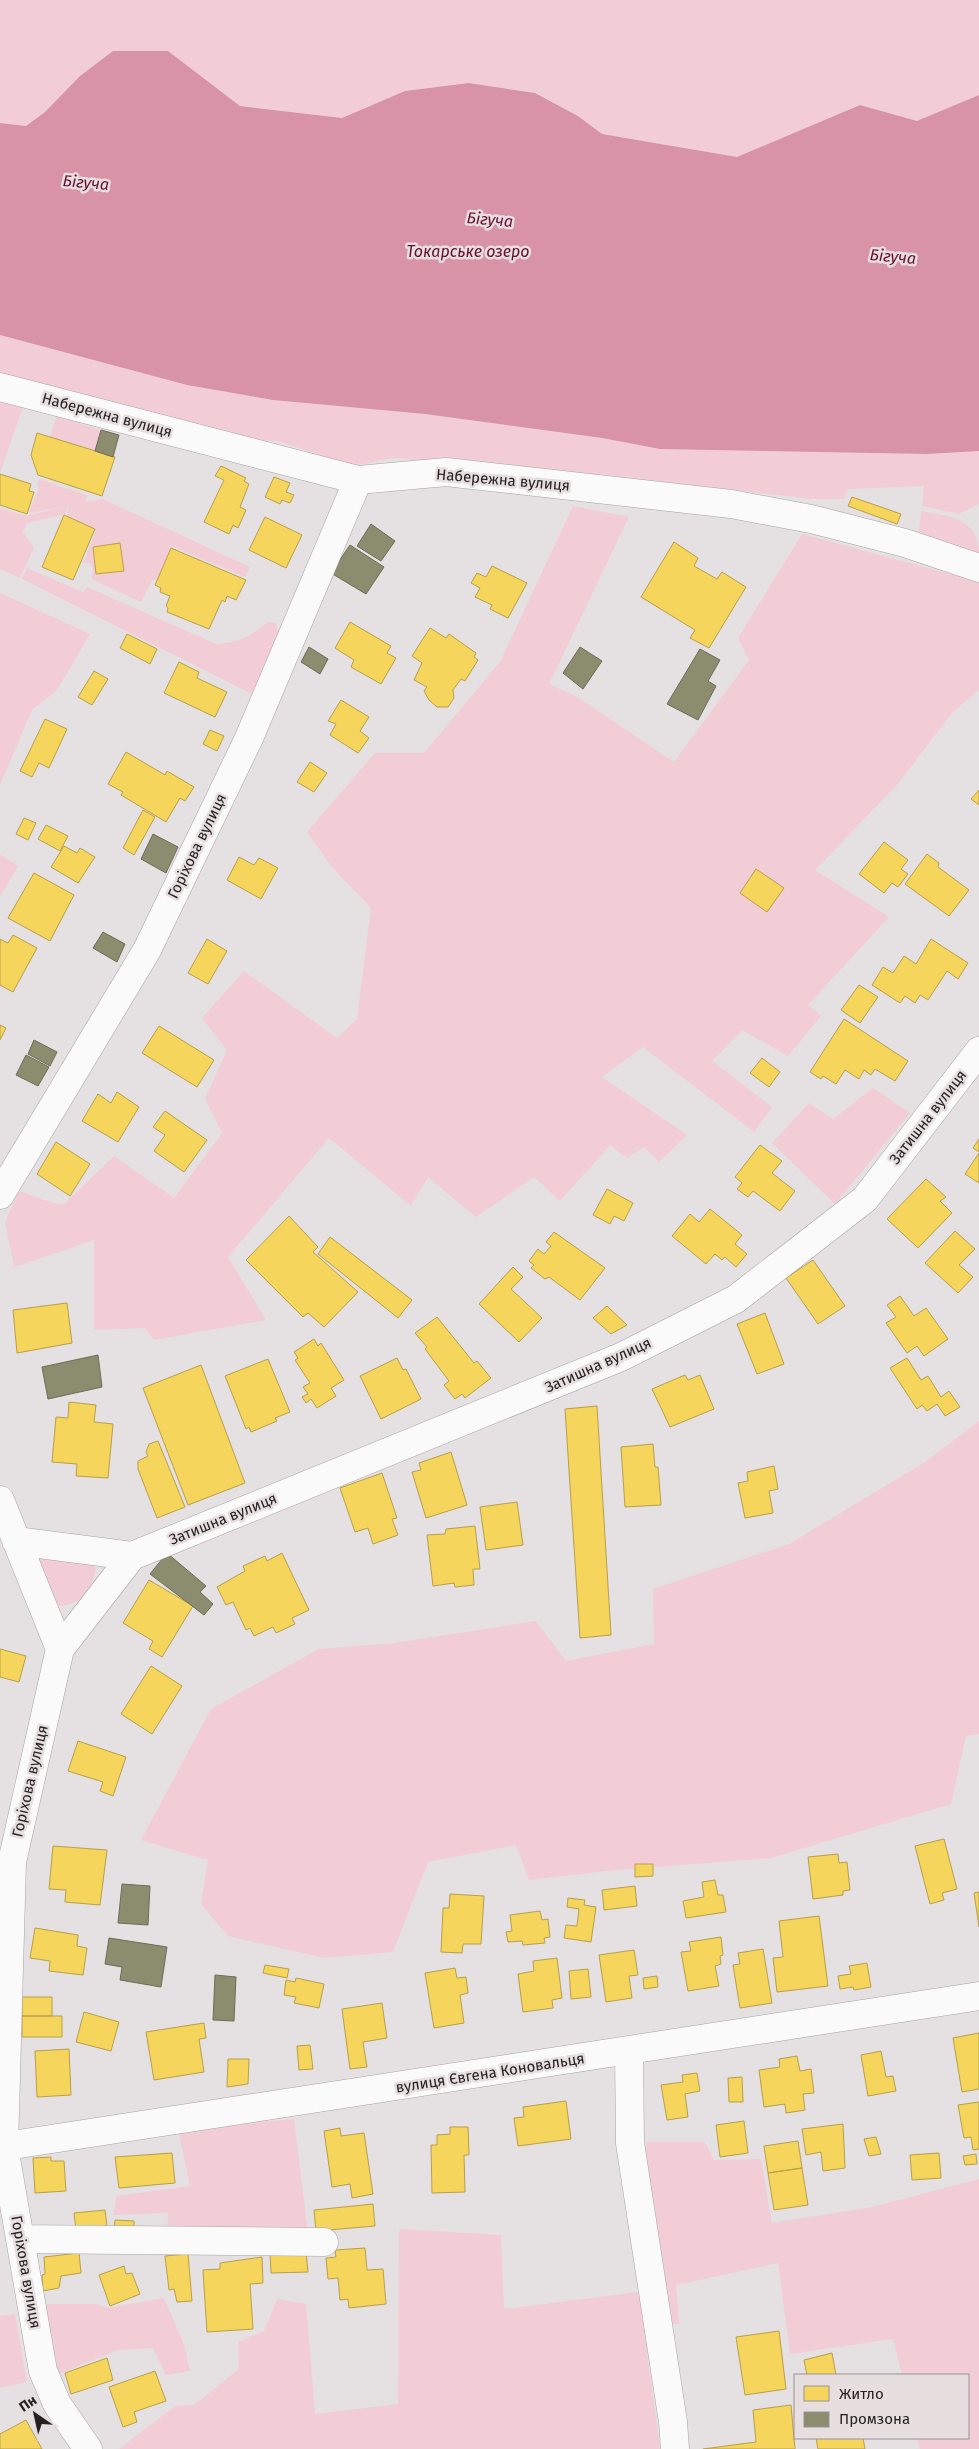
<svg xmlns="http://www.w3.org/2000/svg" width="979" height="2449" viewBox="0 0 979 2449" font-family="'Fira Sans',sans-serif">
<style>
.green{fill:#f3cdd6}
.water{fill:#d893a7}
.homes{fill:#f6d55c;stroke:#b79f4b}
.industry{fill:#8c8c6e;stroke:#6d6c57}
.lines{fill:none;stroke-linecap:round;stroke-linejoin:round}
.minor-casing{stroke:#a6a3a3;stroke-width:29}
.minor{stroke:#fbfafa;stroke-width:28}
.labels{text-anchor:middle;stroke-width:5;stroke-linejoin:round;paint-order:stroke}
.street-label{font-size:15px;fill:#242122;stroke:#e7dee0}
.water-label{font-size:16px;font-style:italic;fill:#660d32;stroke:#e7dee0}
</style>
<rect width="100%" height="100%" fill="#e5e0e1"/>
<path class="green" d="M 0,0 L 979,0 L 979,95 L 917,121 L 860,105 L 737,157 L 602,134 L 578,116 L 536,93 L 469,83 L 405,91 L 342,118 L 240,106 L 168,51 L 113,51 L 80,76 L 45,112 L 26,126 L 0,123 Z
M 0,335 L 187,385 L 273,400 L 425,414 L 602,438 L 660,449 L 928,454 L 979,451 L 979,504 L 959,514 L 922,506 L 924,486 L 848,489 L 844,499 L 811,499 L 606,475 L 394,458 L 353,466 L 278,441 L 227,440 L 0,377 Z
M 0,401 L 23,407 L 0,473 Z
M 57,416 L 101,430 L 95,451 L 50,437 Z
M 39,479 L 87,495 L 85,502 L 103,499 L 250,567 L 245,577 L 172,546 L 158,578 L 152,581 L 141,602 L 91,579 L 93,570 L 91,563 L 83,563 L 96,531 L 67,516 L 69,505 L 65,514 L 27,523 L 23,532 L 34,548 L 20,578 L 0,569 L 0,508 L 26,516 L 67,506 L 29,513 L 39,488 L 37,484 Z
M 573,506 L 629,517 L 549,684 L 579,698 L 674,762 L 749,660 L 738,638 L 802,534 L 979,582 L 979,690 L 952,713 L 897,785 L 815,870 L 889,917 L 808,1005 L 821,1016 L 788,1056 L 742,1030 L 712,1061 L 772,1107 L 754,1132 L 643,1047 L 602,1077 L 687,1135 L 659,1162 L 644,1147 L 627,1158 L 610,1145 L 560,1201 L 534,1177 L 476,1217 L 428,1177 L 411,1206 L 329,1138 L 228,1257 L 266,1320 L 154,1340 L 145,1328 L 94,1330 L 94,1240 L 14,1267 L 5,1222 L 19,1191 L 53,1203 L 64,1204 L 114,1156 L 174,1198 L 222,1133 L 205,1099 L 227,1050 L 202,1018 L 244,971 L 337,1038 L 357,1019 L 371,908 L 331,866 L 307,832 L 375,753 L 424,753 L 500,662 Z
M 921,511 C 949,516 979,518 979,554 L 919,532 Z
M 27,568 L 83,592 L 87,587 L 216,644 C 240,642 249,637 268,622 L 276,623 L 278,633 L 252,694 L 22,579 Z
M 0,593 L 90,634 L 57,690 L 32,710 L 0,785 Z
M 0,854 L 18,866 L 0,897 Z
M 873,1088 L 910,1113 L 835,1204 L 772,1143 L 809,1103 L 833,1119 Z
M 979,1421 L 979,1734 L 966,1736 L 951,1804 L 771,1858 L 616,1870 L 529,1880 L 516,1845 L 428,1862 L 393,1952 L 324,1958 L 228,1936 L 201,1904 L 208,1860 L 141,1840 L 211,1709 L 319,1649 L 395,1643 L 536,1621 L 566,1661 L 654,1644 L 653,1589 L 789,1544 L 925,1462 Z
M 40,1556 L 95,1564 C 98,1587 74,1614 50,1603 L 36,1565 Z
M 294,2119 L 308,2233 L 167,2235 L 168,2213 L 114,2215 L 116,2196 L 190,2186 L 178,2129 Z
M 646,2142 L 705,2142 L 714,2160 L 761,2159 L 772,2223 L 872,2207 L 979,2179 L 979,2449 L 920,2449 L 917,2438 L 968,2438 L 968,2375 L 902,2375 L 893,2339 L 790,2354 L 778,2263 L 676,2285 L 679,2324 L 667,2324 L 646,2180 Z
M 399,2229 L 501,2235 L 504,2309 L 639,2292 L 660,2449 L 119,2449 L 175,2406 L 194,2405 L 239,2369 L 238,2342 L 264,2331 L 277,2299 L 306,2304 L 315,2414 L 398,2404 Z
M 164,2298 L 184,2345 L 190,2371 L 166,2375 L 153,2348 L 118,2350 L 56,2375 L 42,2304 L 96,2304 L 108,2308 Z
M 15,2314 L 27,2382 L 0,2388 L 0,2316 Z"/>
<path class="water" d="M 113,51 L 168,51 L 240,106 L 342,118 L 405,91 L 469,83 L 535,93 L 578,116 L 602,134 L 737,157 L 860,105 L 917,121 L 979,95 L 979,451 L 928,454 L 660,449 L 602,438 L 425,414 L 273,400 L 187,385 L 0,335 L 0,123 L 26,126 L 45,112 L 80,76 Z"/>
<path class="homes" d="M 37,433 L 115,457 L 102,496 L 38,475 L 31,455 Z
M 221,466 L 246,478 L 244,481 L 249,484 L 240,507 L 246,510 L 238,528 L 233,525 L 229,534 L 204,522 L 224,480 L 215,476 Z
M 0,474 L 31,484 L 29,491 L 34,492 L 27,514 L 0,505 Z
M 274,477 L 290,483 L 286,492 L 294,495 L 290,503 L 282,500 L 280,504 L 265,497 Z
M 852,497 L 901,514 L 897,524 L 848,506 Z
M 64,515 L 95,529 L 73,580 L 42,567 Z
M 265,517 L 302,535 L 286,568 L 249,550 Z
M 674,542 L 698,558 L 694,566 L 717,579 L 722,572 L 746,587 L 709,648 L 690,638 L 695,630 L 641,597 Z
M 120,543 L 124,571 L 96,574 L 93,547 Z
M 171,548 L 246,580 L 236,600 L 227,596 L 225,602 L 222,600 L 209,629 L 167,612 L 168,608 L 166,606 L 170,596 L 160,592 L 161,588 L 155,585 Z
M 492,566 L 527,583 L 508,618 L 490,609 L 492,605 L 475,597 L 480,588 L 471,583 L 477,573 L 486,577 Z
M 350,622 L 391,646 L 387,653 L 396,658 L 381,684 L 351,667 L 354,660 L 335,648 Z
M 430,628 L 446,638 L 449,634 L 476,653 L 474,657 L 478,660 L 465,681 L 461,679 L 453,690 L 454,698 L 448,707 L 437,707 L 429,700 L 424,691 L 427,687 L 414,680 L 422,663 L 412,656 Z
M 127,634 L 157,649 L 150,664 L 120,648 Z
M 179,662 L 199,672 L 197,678 L 227,692 L 215,717 L 164,693 Z
M 94,671 L 108,679 L 92,705 L 78,697 Z
M 341,700 L 369,717 L 360,731 L 369,738 L 358,753 L 330,735 L 336,724 L 328,721 Z
M 45,719 L 67,729 L 49,768 L 39,763 L 32,777 L 20,771 Z
M 210,730 L 224,736 L 217,751 L 203,744 Z
M 126,752 L 165,775 L 167,771 L 194,787 L 185,801 L 180,798 L 166,822 L 121,795 L 123,792 L 108,784 Z
M 310,762 L 327,773 L 314,792 L 297,782 Z
M 979,790 L 979,805 L 971,799 Z
M 143,810 L 155,817 L 134,855 L 123,848 Z
M 24,818 L 36,823 L 28,840 L 16,834 Z
M 46,825 L 68,836 L 60,851 L 38,839 Z
M 884,842 L 908,860 L 901,869 L 908,874 L 898,887 L 892,883 L 884,893 L 859,874 Z
M 64,846 L 77,853 L 80,848 L 95,857 L 78,883 L 51,867 Z
M 927,854 L 939,863 L 938,867 L 969,890 L 949,916 L 905,884 Z
M 239,857 L 254,865 L 259,858 L 278,868 L 261,899 L 227,880 Z
M 756,869 L 784,888 L 767,912 L 740,893 Z
M 34,873 L 74,895 L 50,941 L 8,918 Z
M 13,935 L 37,948 L 13,992 L 0,985 L 0,939 L 8,943 Z
M 207,939 L 227,951 L 208,984 L 188,973 Z
M 931,939 L 968,963 L 958,979 L 947,971 L 928,1000 L 920,995 L 915,1003 L 905,996 L 900,1003 L 872,985 L 883,967 L 893,973 L 904,956 L 916,964 Z
M 859,985 L 878,997 L 860,1023 L 841,1010 Z
M 844,1019 L 908,1061 L 895,1081 L 875,1069 L 871,1075 L 864,1070 L 859,1079 L 845,1070 L 836,1084 L 823,1076 L 821,1079 L 810,1072 Z
M 0,1025 L 6,1028 L 0,1040 Z
M 159,1026 L 214,1060 L 197,1087 L 142,1053 Z
M 762,1058 L 780,1072 L 769,1087 L 750,1073 Z
M 117,1092 L 139,1107 L 118,1142 L 82,1121 L 98,1094 L 111,1103 Z
M 165,1111 L 207,1140 L 184,1172 L 154,1151 L 165,1135 L 153,1127 Z
M 979,1139 L 979,1152 L 973,1148 Z
M 56,1142 L 90,1164 L 70,1196 L 37,1174 Z
M 760,1145 L 782,1161 L 772,1173 L 795,1191 L 780,1211 L 753,1191 L 748,1197 L 737,1189 L 742,1183 L 735,1177 Z
M 979,1153 L 979,1183 L 965,1174 Z
M 926,1179 L 946,1197 L 940,1201 L 952,1213 L 918,1248 L 887,1219 Z
M 607,1189 L 633,1203 L 624,1221 L 614,1216 L 610,1224 L 593,1215 Z
M 710,1209 L 742,1235 L 735,1244 L 747,1254 L 736,1267 L 725,1257 L 722,1260 L 715,1254 L 706,1264 L 672,1236 L 690,1214 L 699,1222 Z
M 289,1216 L 318,1247 L 313,1252 L 358,1292 L 324,1327 L 308,1313 L 303,1317 L 246,1260 Z
M 955,1231 L 975,1249 L 959,1265 L 973,1277 L 958,1293 L 925,1263 Z
M 554,1232 L 605,1268 L 580,1300 L 549,1277 L 545,1279 L 531,1268 L 534,1265 L 529,1261 L 538,1249 L 544,1254 L 551,1246 L 546,1242 Z
M 330,1237 L 412,1300 L 398,1318 L 318,1254 Z
M 813,1260 L 845,1306 L 818,1324 L 786,1278 Z
M 513,1267 L 523,1277 L 511,1289 L 542,1318 L 519,1342 L 479,1304 Z
M 900,1296 L 914,1316 L 926,1308 L 948,1339 L 924,1356 L 917,1346 L 907,1353 L 886,1323 L 896,1317 L 887,1305 Z
M 67,1303 L 72,1343 L 17,1353 L 13,1310 Z
M 607,1306 L 627,1325 L 611,1334 L 593,1318 Z
M 765,1313 L 784,1364 L 757,1374 L 737,1324 Z
M 437,1317 L 474,1363 L 477,1361 L 491,1378 L 465,1398 L 462,1394 L 455,1399 L 444,1385 L 449,1381 L 425,1349 L 427,1347 L 415,1333 Z
M 314,1339 L 318,1346 L 321,1343 L 344,1380 L 331,1388 L 336,1396 L 317,1408 L 311,1399 L 306,1403 L 302,1397 L 308,1394 L 303,1387 L 310,1383 L 295,1360 L 298,1358 L 294,1352 Z
M 397,1358 L 403,1370 L 406,1369 L 421,1399 L 381,1419 L 360,1376 Z
M 907,1358 L 921,1380 L 928,1376 L 941,1397 L 949,1391 L 960,1407 L 945,1416 L 937,1404 L 927,1411 L 922,1405 L 917,1409 L 890,1368 Z
M 268,1359 L 290,1412 L 275,1418 L 277,1421 L 251,1432 L 249,1427 L 246,1429 L 225,1376 Z
M 201,1365 L 245,1483 L 188,1505 L 143,1388 Z
M 685,1375 L 688,1380 L 700,1375 L 714,1409 L 670,1427 L 652,1389 Z
M 69,1402 L 96,1405 L 94,1422 L 113,1424 L 108,1478 L 76,1476 L 77,1464 L 52,1462 L 56,1417 L 68,1418 Z
M 597,1406 L 611,1635 L 580,1638 L 565,1409 Z
M 158,1441 L 185,1507 L 157,1518 L 138,1469 L 138,1461 L 148,1456 L 146,1452 L 149,1444 Z
M 653,1444 L 655,1467 L 658,1467 L 661,1505 L 625,1507 L 621,1447 Z
M 451,1452 L 467,1505 L 426,1518 L 412,1472 L 421,1470 L 419,1463 Z
M 774,1466 L 778,1489 L 769,1491 L 773,1513 L 745,1518 L 738,1483 L 748,1481 L 747,1472 Z
M 382,1473 L 397,1518 L 392,1519 L 398,1535 L 373,1544 L 368,1528 L 355,1532 L 340,1488 Z
M 517,1502 L 523,1545 L 486,1550 L 480,1507 Z
M 475,1526 L 480,1569 L 473,1569 L 474,1585 L 455,1587 L 454,1583 L 433,1586 L 427,1535 L 445,1534 L 446,1529 Z
M 282,1553 L 309,1610 L 292,1618 L 295,1624 L 276,1633 L 273,1627 L 254,1636 L 250,1628 L 246,1630 L 233,1602 L 226,1605 L 217,1587 L 245,1571 L 243,1566 L 265,1556 L 267,1561 Z
M 149,1580 L 193,1606 L 162,1657 L 149,1649 L 153,1641 L 123,1623 Z
M 0,1649 L 26,1656 L 19,1682 L 0,1677 Z
M 151,1666 L 182,1686 L 152,1734 L 121,1714 Z
M 78,1741 L 126,1757 L 113,1796 L 100,1791 L 103,1782 L 68,1771 Z
M 944,1839 L 957,1889 L 942,1893 L 944,1900 L 930,1904 L 915,1846 Z
M 53,1846 L 107,1850 L 100,1905 L 65,1902 L 66,1890 L 49,1889 Z
M 838,1854 L 839,1863 L 847,1862 L 850,1890 L 843,1891 L 843,1895 L 813,1899 L 808,1857 Z
M 635,1864 L 653,1864 L 653,1876 L 635,1877 Z
M 715,1880 L 718,1895 L 723,1895 L 726,1912 L 686,1918 L 683,1901 L 704,1897 L 702,1882 Z
M 635,1886 L 637,1906 L 604,1910 L 602,1890 Z
M 979,1892 L 979,1927 L 974,1893 Z
M 450,1894 L 484,1896 L 481,1944 L 463,1944 L 462,1953 L 441,1952 L 443,1908 L 449,1908 Z
M 568,1898 L 585,1900 L 584,1905 L 596,1907 L 591,1942 L 564,1938 L 566,1925 L 577,1926 L 579,1909 L 567,1907 Z
M 540,1911 L 542,1920 L 548,1919 L 550,1937 L 544,1938 L 545,1943 L 523,1945 L 522,1941 L 508,1942 L 506,1932 L 512,1931 L 510,1915 Z
M 819,1916 L 828,1986 L 777,1992 L 773,1958 L 783,1957 L 779,1921 Z
M 35,1928 L 78,1935 L 77,1946 L 87,1948 L 83,1975 L 49,1971 L 50,1961 L 30,1958 Z
M 721,1937 L 723,1955 L 720,1956 L 721,1964 L 715,1966 L 719,1986 L 688,1991 L 681,1952 L 691,1951 L 689,1942 Z
M 763,1949 L 772,2003 L 740,2008 L 733,1965 L 740,1964 L 738,1953 Z
M 634,1950 L 638,1975 L 629,1976 L 632,1998 L 606,2002 L 599,1955 Z
M 557,1958 L 562,1998 L 552,2000 L 553,2008 L 523,2012 L 518,1974 L 534,1971 L 533,1961 Z
M 867,1963 L 871,1987 L 854,1990 L 853,1987 L 840,1989 L 838,1976 L 851,1974 L 849,1966 Z
M 265,1965 L 289,1969 L 287,1978 L 263,1973 Z
M 455,1968 L 457,1978 L 466,1977 L 468,1993 L 460,1995 L 464,2023 L 434,2028 L 425,1973 Z
M 588,1969 L 591,1997 L 571,1999 L 569,1971 Z
M 657,1976 L 658,1987 L 644,1989 L 643,1978 Z
M 296,1978 L 324,1984 L 319,2008 L 294,2003 L 296,1997 L 284,1995 L 286,1980 L 295,1982 Z
M 22,1997 L 52,1997 L 52,2016 L 22,2016 Z
M 382,2003 L 387,2038 L 363,2042 L 367,2067 L 350,2069 L 342,2009 Z
M 84,2012 L 119,2022 L 111,2051 L 76,2042 Z
M 22,2016 L 62,2016 L 62,2037 L 22,2037 Z
M 204,2023 L 206,2038 L 199,2039 L 204,2072 L 154,2080 L 146,2032 Z
M 979,2033 L 979,2089 L 962,2092 L 953,2038 Z
M 310,2045 L 313,2069 L 299,2070 L 297,2046 Z
M 69,2049 L 71,2095 L 37,2097 L 35,2051 Z
M 881,2051 L 886,2077 L 893,2076 L 896,2091 L 868,2096 L 861,2055 Z
M 797,2056 L 800,2071 L 811,2069 L 814,2093 L 803,2094 L 805,2110 L 786,2113 L 785,2104 L 764,2107 L 759,2070 L 780,2067 L 779,2059 Z
M 228,2059 L 249,2059 L 248,2084 L 227,2087 Z
M 697,2073 L 700,2091 L 685,2094 L 688,2117 L 667,2120 L 661,2085 L 683,2082 L 682,2075 Z
M 742,2077 L 743,2102 L 729,2102 L 728,2078 Z
M 566,2101 L 571,2139 L 518,2146 L 514,2118 L 524,2117 L 523,2107 Z
M 979,2102 L 979,2149 L 973,2150 L 971,2137 L 964,2138 L 958,2105 Z
M 744,2121 L 748,2153 L 720,2157 L 716,2125 Z
M 843,2124 L 845,2168 L 823,2171 L 821,2152 L 806,2155 L 802,2129 Z
M 450,2127 L 468,2127 L 469,2155 L 464,2155 L 465,2192 L 432,2193 L 431,2145 L 437,2145 L 437,2135 L 450,2134 Z
M 340,2128 L 341,2136 L 364,2133 L 373,2194 L 352,2198 L 350,2184 L 332,2187 L 324,2131 Z
M 876,2137 L 881,2154 L 869,2156 L 864,2139 Z
M 798,2141 L 802,2168 L 768,2173 L 764,2146 Z
M 172,2153 L 175,2183 L 119,2188 L 115,2157 Z
M 939,2153 L 941,2178 L 912,2180 L 910,2155 Z
M 976,2154 L 977,2164 L 965,2165 L 963,2156 Z
M 51,2157 L 51,2161 L 64,2161 L 66,2191 L 35,2193 L 33,2158 Z
M 802,2168 L 808,2205 L 774,2210 L 768,2173 Z
M 373,2204 L 375,2226 L 316,2231 L 314,2210 Z
M 105,2210 L 107,2226 L 76,2229 L 74,2213 Z
M 115,2220 L 134,2221 L 134,2234 L 114,2233 Z
M 365,2248 L 367,2270 L 383,2269 L 386,2304 L 349,2308 L 348,2299 L 340,2300 L 338,2278 L 328,2279 L 326,2258 L 336,2257 L 335,2250 Z
M 270,2252 L 306,2252 L 308,2272 L 271,2273 Z
M 79,2253 L 81,2273 L 61,2276 L 59,2288 L 43,2291 L 42,2275 L 45,2274 L 44,2257 Z
M 188,2254 L 192,2301 L 177,2302 L 174,2289 L 169,2290 L 165,2256 Z
M 262,2257 L 263,2283 L 250,2284 L 253,2329 L 207,2332 L 203,2270 L 220,2269 L 220,2263 Z
M 124,2266 L 126,2274 L 132,2273 L 140,2294 L 110,2306 L 99,2275 Z
M 779,2331 L 786,2389 L 745,2395 L 736,2337 Z
M 832,2353 L 836,2375 L 807,2375 L 804,2360 Z
M 107,2358 L 113,2380 L 71,2394 L 65,2373 Z
M 155,2371 L 166,2401 L 134,2412 L 137,2422 L 123,2427 L 109,2387 Z
M 791,2405 L 795,2449 L 703,2449 L 756,2442 L 753,2410 Z
M 26,2420 L 42,2449 L 0,2449 L 0,2434 Z
M 816,2438 L 863,2438 L 865,2449 L 818,2449 Z"/>
<path class="industry" d="M 101,430 L 119,435 L 113,457 L 95,451 Z
M 371,524 L 395,541 L 381,561 L 357,546 Z
M 350,545 L 384,567 L 366,594 L 331,573 Z
M 309,647 L 328,659 L 320,674 L 301,662 Z
M 580,647 L 602,661 L 583,689 L 563,673 Z
M 700,649 L 720,660 L 708,681 L 716,686 L 698,720 L 667,704 Z
M 153,834 L 178,847 L 166,873 L 141,859 Z
M 103,932 L 125,944 L 117,962 L 93,948 Z
M 34,1040 L 57,1052 L 50,1066 L 28,1054 Z
M 26,1055 L 49,1067 L 38,1086 L 16,1075 Z
M 98,1355 L 102,1387 L 48,1399 L 42,1367 Z
M 167,1553 L 206,1586 L 200,1592 L 213,1604 L 204,1615 L 150,1574 Z
M 122,1884 L 150,1886 L 148,1925 L 118,1923 Z
M 109,1938 L 167,1947 L 161,1987 L 120,1980 L 122,1967 L 105,1964 Z
M 215,1975 L 236,1977 L 234,2021 L 213,2020 Z"/>
<g class="lines">
<defs>
<path id="minor" d="M 0,387 L 358,480 L 446,472 L 731,504 L 811,519 L 905,543 L 979,568
M 0,1195 L 147,950 L 249,738 L 358,480
M 0,1500 L 60,1649 L 12,1862 L 4,2147 L 43,2371 L 57,2404 L 88,2449
M 16,1541 L 132,1556
M 60,1649 L 132,1556 L 621,1357 L 736,1299 L 865,1199 L 979,1051
M 629,2052 L 630,2143 L 673,2422 L 675,2449
M 0,2147 L 979,1996
M 21,2239 L 324,2242"/>
</defs>
<use href="#minor" class="minor-casing"/>
<use href="#minor" class="minor"/>
</g>
<g class="labels">
<g class="street-label">
<text transform="translate(107 415) rotate(15)" y="5">Набережна вулиця</text>
<text transform="translate(503 480) rotate(5)" y="5">Набережна вулиця</text>
<text transform="translate(197 846) rotate(-64)" y="5">Горіхова вулиця</text>
<text transform="translate(928 1117) rotate(-52)" y="5">Затишна вулиця</text>
<text transform="translate(598 1365) rotate(-24)" y="5">Затишна вулиця</text>
<text transform="translate(223 1519) rotate(-22)" y="5">Затишна вулиця</text>
<text transform="translate(30 1781) rotate(-77)" y="5">Горіхова вулиця</text>
<text transform="translate(490 2073) rotate(-9)" y="5">вулиця Євгена Коновальця</text>
<text transform="translate(26 2272) rotate(80)" y="5">Горіхова вулиця</text>
</g>
<g class="water-label">
<text transform="translate(86 182) rotate(5)" y="6">Бігуча</text>
<text transform="translate(490 219) rotate(5)" y="6">Бігуча</text>
<text x="468" y="257">Токарське озеро</text>
<text transform="translate(893 256) rotate(5)" y="6">Бігуча</text>
</g>
</g>
<rect x="794" y="2374" width="175" height="65" fill="#e7dee0" stroke="#999294"/>
<rect x="804" y="2386" width="25" height="15" fill="#f6d55c" stroke="#999294"/>
<text x="839" y="2399" font-size="15" fill="#242122">Житло</text>
<rect x="804" y="2412" width="25" height="15" fill="#8c8c6e" stroke="#999294"/>
<text x="839" y="2424" font-size="15" fill="#242122">Промзона</text>
<g transform="translate(35 2414) rotate(326)" stroke="#e7dee0" stroke-width="4" paint-order="stroke">
<path d="M0-4L9 19L0 12L-9 19Z" fill="#242122"/>
<text y="-8" font-size="14" font-weight="bold" text-anchor="middle" fill="#242122">Пн</text>
</g>
</svg>
